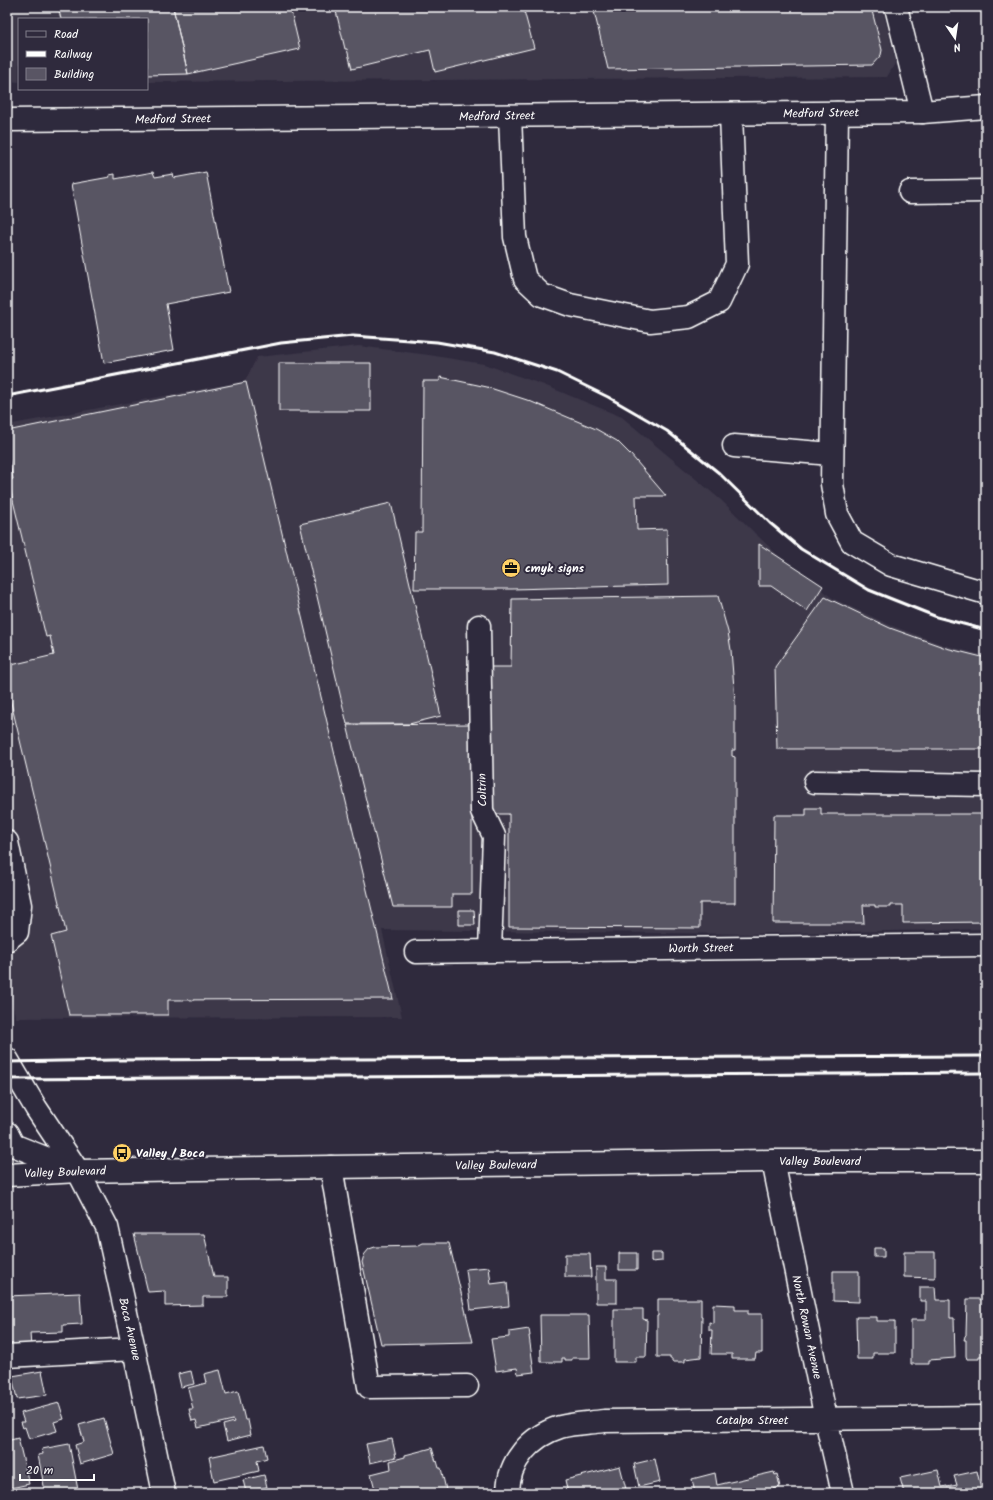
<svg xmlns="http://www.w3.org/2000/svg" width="993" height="1500" viewBox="0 0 993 1500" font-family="Kalam,sans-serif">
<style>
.built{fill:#3c3749}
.building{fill:#595564;stroke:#fff}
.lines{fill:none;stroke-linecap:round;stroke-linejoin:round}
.minor-casing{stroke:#fff;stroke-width:25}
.major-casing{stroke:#fff;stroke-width:25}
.minor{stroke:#2f2a3d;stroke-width:22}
.major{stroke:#2f2a3d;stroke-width:22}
.rail{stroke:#fff;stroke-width:3}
.labels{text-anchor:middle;stroke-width:4;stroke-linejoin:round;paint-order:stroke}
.street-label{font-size:12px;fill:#fff;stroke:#2f2a3d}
.poi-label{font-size:12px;font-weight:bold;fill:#fff;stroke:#2f2a3d;text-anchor:start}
</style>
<rect width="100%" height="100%" fill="#2f2a3d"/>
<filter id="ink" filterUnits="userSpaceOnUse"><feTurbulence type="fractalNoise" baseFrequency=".025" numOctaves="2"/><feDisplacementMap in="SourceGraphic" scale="8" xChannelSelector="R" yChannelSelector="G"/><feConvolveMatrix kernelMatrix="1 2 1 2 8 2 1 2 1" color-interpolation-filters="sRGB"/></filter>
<g filter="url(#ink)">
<path class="built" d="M 7,7 L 882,7 L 896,62 L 887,77 L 147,82 L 147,19 L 19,19 L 19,82 L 7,81 Z
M 359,346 L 429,355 L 484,364 L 544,385 L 622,417 L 721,500 L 791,568 L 834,599 L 890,625 L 944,645 L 986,656 L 986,929 L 751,934 L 382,930 L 402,1017 L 16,1018 L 7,988 L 7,425 L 245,381 L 257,357 Z"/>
<path class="building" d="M 58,7 L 173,7 L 188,74 L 147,75 L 147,19 L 61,19 Z
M 173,7 L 290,7 L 300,49 L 188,74 Z
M 335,7 L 523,7 L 534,48 L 435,72 L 430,50 L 352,69 L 347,49 L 345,49 Z
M 593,7 L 871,7 L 882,50 L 881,55 L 872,65 L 608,69 Z
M 153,172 L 155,177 L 173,174 L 174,178 L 206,172 L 229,292 L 166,304 L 174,350 L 104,363 L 71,184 L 110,177 L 109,175 L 115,174 L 115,179 Z
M 279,363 L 371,363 L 371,411 L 279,411 Z
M 440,377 L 487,387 L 527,400 L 596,429 L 617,441 L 631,455 L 666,496 L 636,496 L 637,530 L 667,529 L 668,585 L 512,589 L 414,589 L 415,532 L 422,532 L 423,381 L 440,381 Z
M 246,382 L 393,999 L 168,1000 L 168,1015 L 69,1015 L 51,936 L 66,932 L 7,686 L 7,666 L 54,655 L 50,636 L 46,637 L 8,480 L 13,479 L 7,453 L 7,431 Z
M 391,503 L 441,716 L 409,724 L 347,724 L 300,524 Z
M 759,544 L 823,586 L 807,611 L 771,586 L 759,586 Z
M 718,596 L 728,632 L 731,650 L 735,701 L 735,750 L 732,750 L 732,756 L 735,757 L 735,903 L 700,903 L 700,928 L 509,927 L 509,814 L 490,814 L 491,667 L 511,667 L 512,599 Z
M 825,597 L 890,628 L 946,648 L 986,658 L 986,749 L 777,749 L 775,667 Z
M 472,724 L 472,894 L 452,894 L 452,907 L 393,907 L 347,725 Z
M 806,808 L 821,808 L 821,814 L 986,814 L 986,922 L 903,923 L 903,905 L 891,905 L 891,907 L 875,907 L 875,905 L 863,905 L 864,923 L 773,923 L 774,815 L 806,815 Z
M 459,910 L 474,910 L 475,925 L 459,925 Z
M 134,1234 L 204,1234 L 214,1277 L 228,1277 L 228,1297 L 203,1297 L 203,1305 L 165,1306 L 165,1291 L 148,1292 Z
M 423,1243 L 449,1243 L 473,1342 L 381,1344 L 362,1262 L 364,1255 L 369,1249 L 375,1247 L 417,1246 Z
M 874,1248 L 884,1248 L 884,1257 L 874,1257 Z
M 904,1252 L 935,1252 L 935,1278 L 904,1277 Z
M 619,1253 L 637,1253 L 637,1270 L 619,1270 Z
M 651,1253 L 662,1253 L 662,1261 L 651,1262 Z
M 565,1254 L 590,1254 L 591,1277 L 565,1277 Z
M 489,1267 L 491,1284 L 507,1282 L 509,1306 L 471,1310 L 466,1269 Z
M 596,1267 L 606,1267 L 606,1279 L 617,1279 L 617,1303 L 596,1303 Z
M 833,1271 L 859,1271 L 859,1302 L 833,1301 Z
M 920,1287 L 935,1287 L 936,1300 L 950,1300 L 950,1318 L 954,1318 L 955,1358 L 929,1360 L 929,1364 L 911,1364 L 911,1320 L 926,1320 L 926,1301 L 920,1301 Z
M 80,1293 L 82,1324 L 63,1325 L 63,1332 L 30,1333 L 31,1347 L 7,1348 L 7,1296 Z
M 658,1299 L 701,1299 L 701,1317 L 702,1317 L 701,1357 L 685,1359 L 685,1362 L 672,1362 L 672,1359 L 670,1359 L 670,1357 L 657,1357 L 657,1316 L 658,1316 Z
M 967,1299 L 986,1299 L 986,1356 L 979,1356 L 979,1359 L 967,1359 L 966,1356 L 966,1340 L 964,1340 L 965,1336 L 966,1335 Z
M 713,1304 L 735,1305 L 735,1310 L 748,1310 L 748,1314 L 762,1314 L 762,1353 L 756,1353 L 755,1359 L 732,1359 L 732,1354 L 711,1354 L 712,1330 L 709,1330 L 709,1322 L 713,1323 Z
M 614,1309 L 643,1309 L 643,1319 L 647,1320 L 646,1357 L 636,1357 L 636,1362 L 614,1362 Z
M 540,1315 L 589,1315 L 590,1358 L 572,1358 L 572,1360 L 565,1360 L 565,1358 L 562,1358 L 562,1362 L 541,1362 Z
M 856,1317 L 877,1317 L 877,1321 L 895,1321 L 895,1353 L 873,1353 L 873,1359 L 857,1359 Z
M 529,1329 L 530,1336 L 529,1336 L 534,1372 L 518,1374 L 517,1368 L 496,1371 L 491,1339 L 509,1337 L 509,1332 Z
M 220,1370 L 226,1394 L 238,1391 L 245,1420 L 248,1420 L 251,1435 L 227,1441 L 223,1425 L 234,1422 L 233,1420 L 198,1428 L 196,1420 L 192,1421 L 189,1409 L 193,1409 L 188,1388 L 206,1383 L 204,1374 Z
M 42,1371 L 47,1395 L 17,1399 L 12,1376 Z
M 191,1371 L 194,1384 L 181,1387 L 178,1374 Z
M 59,1403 L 64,1419 L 54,1422 L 57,1431 L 29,1439 L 25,1427 L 23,1428 L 21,1422 L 24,1422 L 21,1413 Z
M 104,1418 L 114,1454 L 80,1464 L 75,1445 L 84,1442 L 79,1425 Z
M 18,1438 L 29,1484 L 7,1489 L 7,1441 Z
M 392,1439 L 396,1457 L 370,1463 L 366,1444 Z
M 69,1444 L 78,1490 L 63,1493 L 51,1493 L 51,1490 L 45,1491 L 38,1455 L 43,1454 L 42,1449 Z
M 264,1445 L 267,1458 L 257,1461 L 259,1471 L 214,1481 L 209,1457 Z
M 432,1448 L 436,1462 L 437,1461 L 439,1468 L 441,1468 L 446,1490 L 431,1493 L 376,1493 L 371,1474 L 391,1469 L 390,1461 L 405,1457 L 405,1455 Z
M 655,1459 L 660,1482 L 639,1487 L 634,1464 Z
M 620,1466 L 627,1493 L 568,1493 L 565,1480 Z
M 938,1470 L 942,1487 L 947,1486 L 947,1487 L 957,1485 L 954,1476 L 977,1471 L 982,1493 L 904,1493 L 900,1478 Z
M 774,1472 L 775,1475 L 777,1474 L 780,1487 L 773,1489 L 774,1493 L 695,1493 L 692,1479 L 715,1473 L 717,1485 Z
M 264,1475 L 267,1487 L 246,1492 L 243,1480 Z"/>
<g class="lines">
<defs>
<path id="minor" d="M 896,7 L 922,112
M 837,113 L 832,484 L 837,514 L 852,542 L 891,565 L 986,593
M 510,116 L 515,237 L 525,279 L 542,295 L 570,305 L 650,321 L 689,317 L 719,302 L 737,264 L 731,114
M 910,192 L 986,191
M 734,446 L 832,454
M 479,626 L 482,811 L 494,836 L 490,951
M 815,782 L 986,785
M 7,842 L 20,905 L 17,932 L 7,940
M 416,952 L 986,945
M 7,1059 L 36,1108 L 78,1171 L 107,1227 L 134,1349 L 164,1493
M 7,1133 L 13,1145 L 78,1171
M 773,1161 L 826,1419 L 843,1493
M 331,1167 L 369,1387 L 467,1386
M 7,1356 L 134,1349
M 508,1493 C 508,1461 531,1436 560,1427 C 574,1423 590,1423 604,1421 L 986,1417"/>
<path id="major" d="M 7,120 L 922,112 L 986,107
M 7,1175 L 78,1171 L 331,1167 L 773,1161 L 986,1161"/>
</defs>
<use href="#minor" class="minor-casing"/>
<use href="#major" class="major-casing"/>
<use href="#minor" class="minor"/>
<use href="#major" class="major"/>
<path class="rail" d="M 7,396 L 281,343 L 353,336 L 437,342 L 495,352 L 557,372 L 608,397 L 667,431 L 719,473 L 770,523 L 801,549 L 869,590 L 937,617 L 986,630
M 7,1062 L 114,1060 L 986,1056
M 7,1079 L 986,1073"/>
</g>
</g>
<defs>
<symbol id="office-disc" viewBox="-11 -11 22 22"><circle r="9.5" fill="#ffd166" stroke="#2f2a3d"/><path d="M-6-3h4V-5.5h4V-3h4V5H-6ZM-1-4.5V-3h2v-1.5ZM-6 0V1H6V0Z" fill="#111"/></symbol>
<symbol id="bus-disc" viewBox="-11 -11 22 22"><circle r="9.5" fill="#ffd166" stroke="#2f2a3d"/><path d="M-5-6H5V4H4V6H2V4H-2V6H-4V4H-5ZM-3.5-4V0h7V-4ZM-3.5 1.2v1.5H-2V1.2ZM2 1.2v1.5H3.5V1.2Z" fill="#111"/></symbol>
</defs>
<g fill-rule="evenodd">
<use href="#office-disc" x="500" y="557" width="22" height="22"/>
<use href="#bus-disc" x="111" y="1142" width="22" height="22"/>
</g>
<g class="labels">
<g class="street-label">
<text transform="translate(821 113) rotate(-1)" y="4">Medford Street</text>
<text transform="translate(497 116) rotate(-1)" y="4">Medford Street</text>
<text transform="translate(173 119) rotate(-1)" y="4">Medford Street</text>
<text transform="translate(482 790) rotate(-92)" y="4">Coltrin</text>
<text transform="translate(701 948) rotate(-1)" y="4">Worth Street</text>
<text x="820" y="1165">Valley Boulevard</text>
<text transform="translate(496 1165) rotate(-1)" y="4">Valley Boulevard</text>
<text transform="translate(65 1172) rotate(-2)" y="4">Valley Boulevard</text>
<text transform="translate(807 1327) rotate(78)" y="4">North Rowan Avenue</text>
<text transform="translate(130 1329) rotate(77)" y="4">Boca Avenue</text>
<text x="752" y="1424">Catalpa Street</text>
</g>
<g class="poi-label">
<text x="525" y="572">cmyk signs</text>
<text x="136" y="1157">Valley / Boca</text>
</g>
</g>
<rect width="993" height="1500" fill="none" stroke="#2f2a3d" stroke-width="24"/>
<rect x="12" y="12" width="969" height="1476" fill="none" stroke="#fff" stroke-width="1.5" filter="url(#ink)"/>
<rect x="18" y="18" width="130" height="72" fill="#2f2a3d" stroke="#827f8b"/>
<rect x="26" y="31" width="20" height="6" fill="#2f2a3d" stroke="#827f8b"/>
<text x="54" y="38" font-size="12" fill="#ffffff">Road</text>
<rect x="26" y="51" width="20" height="6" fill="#ffffff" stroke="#827f8b"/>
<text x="54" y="58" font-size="12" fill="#ffffff">Railway</text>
<rect x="26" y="68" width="20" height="12" fill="#595564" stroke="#827f8b"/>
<text x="54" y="78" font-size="12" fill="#ffffff">Building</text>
<g transform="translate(955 38) rotate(167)" stroke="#2f2a3d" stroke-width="3" paint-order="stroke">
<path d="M0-3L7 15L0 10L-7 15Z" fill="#ffffff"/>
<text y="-6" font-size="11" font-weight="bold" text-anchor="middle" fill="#ffffff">N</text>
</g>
<path d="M20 1474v6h74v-6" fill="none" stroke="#ffffff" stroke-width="2"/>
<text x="26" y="1474" font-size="12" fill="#ffffff" stroke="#2f2a3d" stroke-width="3" paint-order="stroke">20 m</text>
</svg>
